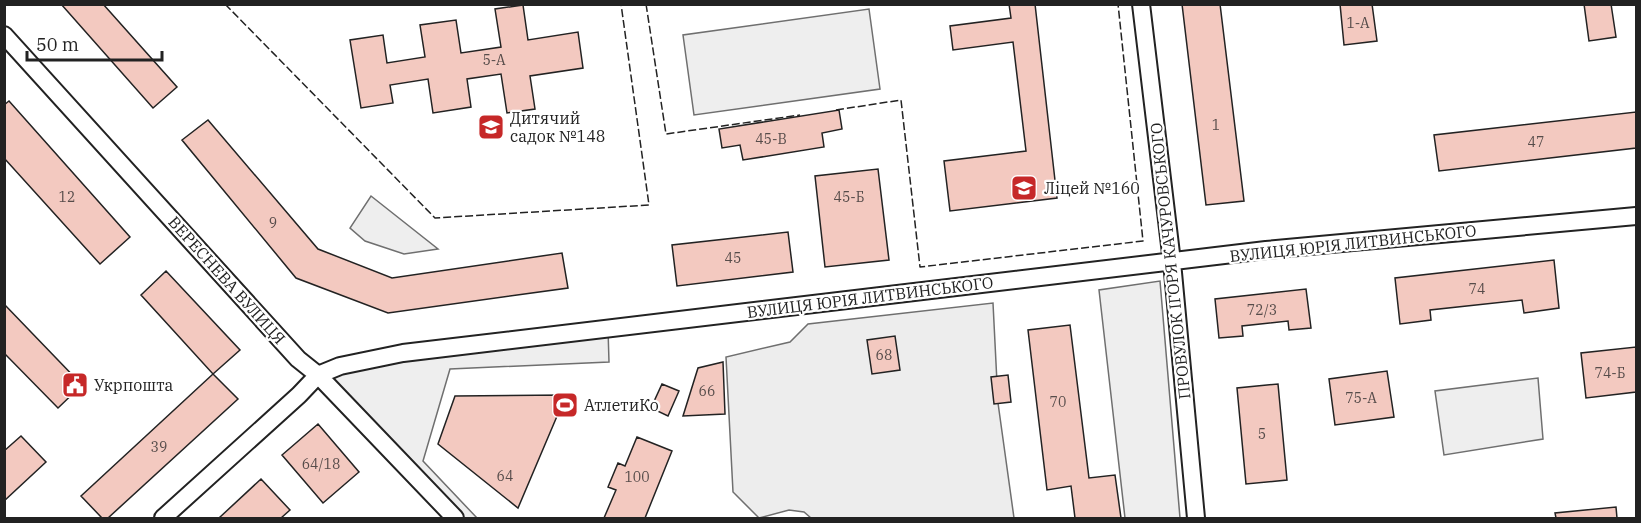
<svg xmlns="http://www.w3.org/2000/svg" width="1641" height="523" viewBox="0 0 1641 523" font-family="'IBM Plex Serif',serif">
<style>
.green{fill:#eee;stroke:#6f6f6f;stroke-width:1.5}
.parking{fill:#ededed;stroke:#6f6f6f;stroke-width:1.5}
.building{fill:#f3c9c0;stroke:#222;stroke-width:1.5}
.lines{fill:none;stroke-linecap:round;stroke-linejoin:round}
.minor-casing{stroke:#222;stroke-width:20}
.minor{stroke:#fff;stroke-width:16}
.fence{stroke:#222;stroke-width:1.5;stroke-dasharray:8 3;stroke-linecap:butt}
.labels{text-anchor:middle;stroke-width:4.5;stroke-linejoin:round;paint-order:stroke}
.number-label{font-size:14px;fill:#564c4a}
.poi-label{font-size:16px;fill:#222;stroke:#fff;text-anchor:start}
.street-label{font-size:16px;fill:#222;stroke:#fff}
</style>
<rect width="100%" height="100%" fill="#fff"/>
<path class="green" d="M 869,9 L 880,89 L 694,115 L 683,35 Z
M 371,196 L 438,249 L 404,254 L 365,241 L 350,228 Z
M 1160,281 L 1180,518 L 1125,518 L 1099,290 Z
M 608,329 L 609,362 L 450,369 L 423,461 L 477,518 L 455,518 L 318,375 Z
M 1538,378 L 1543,439 L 1444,455 L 1435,391 Z"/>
<path class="parking" d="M 993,303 L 998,403 L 1014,518 L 811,518 L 804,512 L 789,510 L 759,518 L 733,492 L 726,357 L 790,342 L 808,324 Z"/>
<path class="building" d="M 61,4 L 103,4 L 177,87 L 153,108 Z
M 1009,4 L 1035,4 L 1057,198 L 950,211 L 944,161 L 1026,151 L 1013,42 L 953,50 L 950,26 L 1011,18 Z
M 1182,4 L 1220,4 L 1244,201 L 1206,205 Z
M 1340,4 L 1372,4 L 1377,41 L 1344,45 Z
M 1584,4 L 1611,4 L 1616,37 L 1589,41 Z
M 523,5 L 528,40 L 578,32 L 583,68 L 530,76 L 535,109 L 507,113 L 501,74 L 467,79 L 471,107 L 433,113 L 428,79 L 390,85 L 393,103 L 361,108 L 350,40 L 383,35 L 387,63 L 425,57 L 420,25 L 456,20 L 461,53 L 501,47 L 495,9 Z
M 9,101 L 130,237 L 100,264 L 4,158 L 4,105 Z
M 839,110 L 842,129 L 822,133 L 824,147 L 743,160 L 740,145 L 722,148 L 719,129 Z
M 1636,112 L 1636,148 L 1439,171 L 1434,135 Z
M 208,120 L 318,249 L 392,278 L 562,253 L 568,288 L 388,313 L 296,278 L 182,140 Z
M 878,169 L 889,260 L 825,267 L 815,176 Z
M 788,232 L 793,272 L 677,286 L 672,245 Z
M 1554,260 L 1559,308 L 1524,313 L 1522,300 L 1430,310 L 1431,320 L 1400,324 L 1395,278 Z
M 166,271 L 240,350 L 213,374 L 141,295 Z
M 1306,289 L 1311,328 L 1289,330 L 1288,321 L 1242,326 L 1243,336 L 1219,338 L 1215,299 Z
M 4,304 L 82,385 L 58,408 L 4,353 Z
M 1070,325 L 1089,478 L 1115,475 L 1121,518 L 1075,518 L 1071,486 L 1047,490 L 1028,330 Z
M 895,336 L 900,370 L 872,374 L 867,340 Z
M 1636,347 L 1636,392 L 1586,398 L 1581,353 Z
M 723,362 L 725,414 L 683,416 L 698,368 Z
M 1387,371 L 1394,417 L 1335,425 L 1329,379 Z
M 213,374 L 238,399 L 108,518 L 102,518 L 81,496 Z
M 1008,375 L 1011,402 L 994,404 L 991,377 Z
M 662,384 L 679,391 L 668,416 L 651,408 Z
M 1278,384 L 1287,480 L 1246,484 L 1237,388 Z
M 566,395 L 518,508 L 438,444 L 455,396 Z
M 318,424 L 359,472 L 323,503 L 282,455 Z
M 21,436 L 46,462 L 4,501 L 4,451 Z
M 637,437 L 672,451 L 645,518 L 604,518 L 616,490 L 608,487 L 618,463 L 625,466 Z
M 261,479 L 290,510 L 281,518 L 219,518 Z
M 1616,507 L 1617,518 L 1556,518 L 1555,513 Z"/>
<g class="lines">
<defs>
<path id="minor" d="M 1141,4 L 1172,262 L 1196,518
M 4,35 L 298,359 L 318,375 L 455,518
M 163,518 L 299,395 L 318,375 L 340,366 L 403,353 L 1266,250 L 1636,216"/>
</defs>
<use href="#minor" class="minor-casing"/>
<use href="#minor" class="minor"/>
<path class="fence" d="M 225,4 L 435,218 L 649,205 L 621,4
M 646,4 L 666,134 L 800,115
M 836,110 L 901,100 L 920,267 L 1143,241 L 1118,4"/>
</g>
<defs>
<symbol id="school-square" viewBox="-11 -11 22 22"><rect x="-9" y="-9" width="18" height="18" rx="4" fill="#c62828" stroke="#fff"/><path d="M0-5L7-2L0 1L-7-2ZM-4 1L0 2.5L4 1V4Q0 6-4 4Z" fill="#fff"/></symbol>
<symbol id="civic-square" viewBox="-11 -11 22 22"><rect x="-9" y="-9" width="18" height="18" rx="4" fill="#c62828" stroke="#fff"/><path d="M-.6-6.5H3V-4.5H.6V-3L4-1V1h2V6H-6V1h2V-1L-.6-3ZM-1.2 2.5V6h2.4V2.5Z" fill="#fff"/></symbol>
<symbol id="stadium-square" viewBox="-11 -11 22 22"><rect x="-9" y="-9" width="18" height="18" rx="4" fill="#c62828" stroke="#fff"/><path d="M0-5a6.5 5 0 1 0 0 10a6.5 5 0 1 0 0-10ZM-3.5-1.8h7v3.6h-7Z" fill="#fff"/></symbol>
</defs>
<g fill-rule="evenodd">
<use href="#school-square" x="476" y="112" width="30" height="30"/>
<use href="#school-square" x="1009" y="173" width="30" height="30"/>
<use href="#civic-square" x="60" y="370" width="30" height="30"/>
<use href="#stadium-square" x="550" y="390" width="30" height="30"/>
</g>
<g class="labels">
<g class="number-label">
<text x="1358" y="28">1-А</text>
<text x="494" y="65">5-А</text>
<text x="1216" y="130">1</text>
<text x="771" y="144">45-В</text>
<text x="1536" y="147">47</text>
<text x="67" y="202">12</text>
<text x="849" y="202">45-Б</text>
<text x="273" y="228">9</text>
<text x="733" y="263">45</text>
<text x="1477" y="294">74</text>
<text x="1262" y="315">72/3</text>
<text x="884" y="360">68</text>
<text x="1610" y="378">74-Б</text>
<text x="707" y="396">66</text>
<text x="1361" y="403">75-А</text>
<text x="1058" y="407">70</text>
<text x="1262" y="439">5</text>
<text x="159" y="452">39</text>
<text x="321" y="469">64/18</text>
<text x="505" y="481">64</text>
<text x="637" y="482">100</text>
</g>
<g class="poi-label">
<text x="510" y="124">Дитячий<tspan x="510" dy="18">садок №148</tspan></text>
<text x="1044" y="194">Ліцей №160</text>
<text x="94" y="391">Укрпошта</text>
<text x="584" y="411">АтлетиКо</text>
</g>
<g class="street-label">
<text transform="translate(1353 243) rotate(-6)" y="6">ВУЛИЦЯ ЮРІЯ ЛИТВИНСЬКОГО</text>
<text transform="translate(1170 261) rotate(-96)" y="6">ПРОВУЛОК ІГОРЯ КАЧУРОВСЬКОГО</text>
<text transform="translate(227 280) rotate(48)" y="6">ВЕРЕСНЕВА ВУЛИЦЯ</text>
<text transform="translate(870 297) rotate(-7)" y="6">ВУЛИЦЯ ЮРІЯ ЛИТВИНСЬКОГО</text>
</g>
</g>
<rect width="1641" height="523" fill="none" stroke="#222222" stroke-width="12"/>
<path d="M27 51v9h135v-9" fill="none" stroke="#222222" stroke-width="3"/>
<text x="36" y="51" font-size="18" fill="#222222" stroke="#ffffff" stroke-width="4.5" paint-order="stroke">50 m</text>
</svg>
